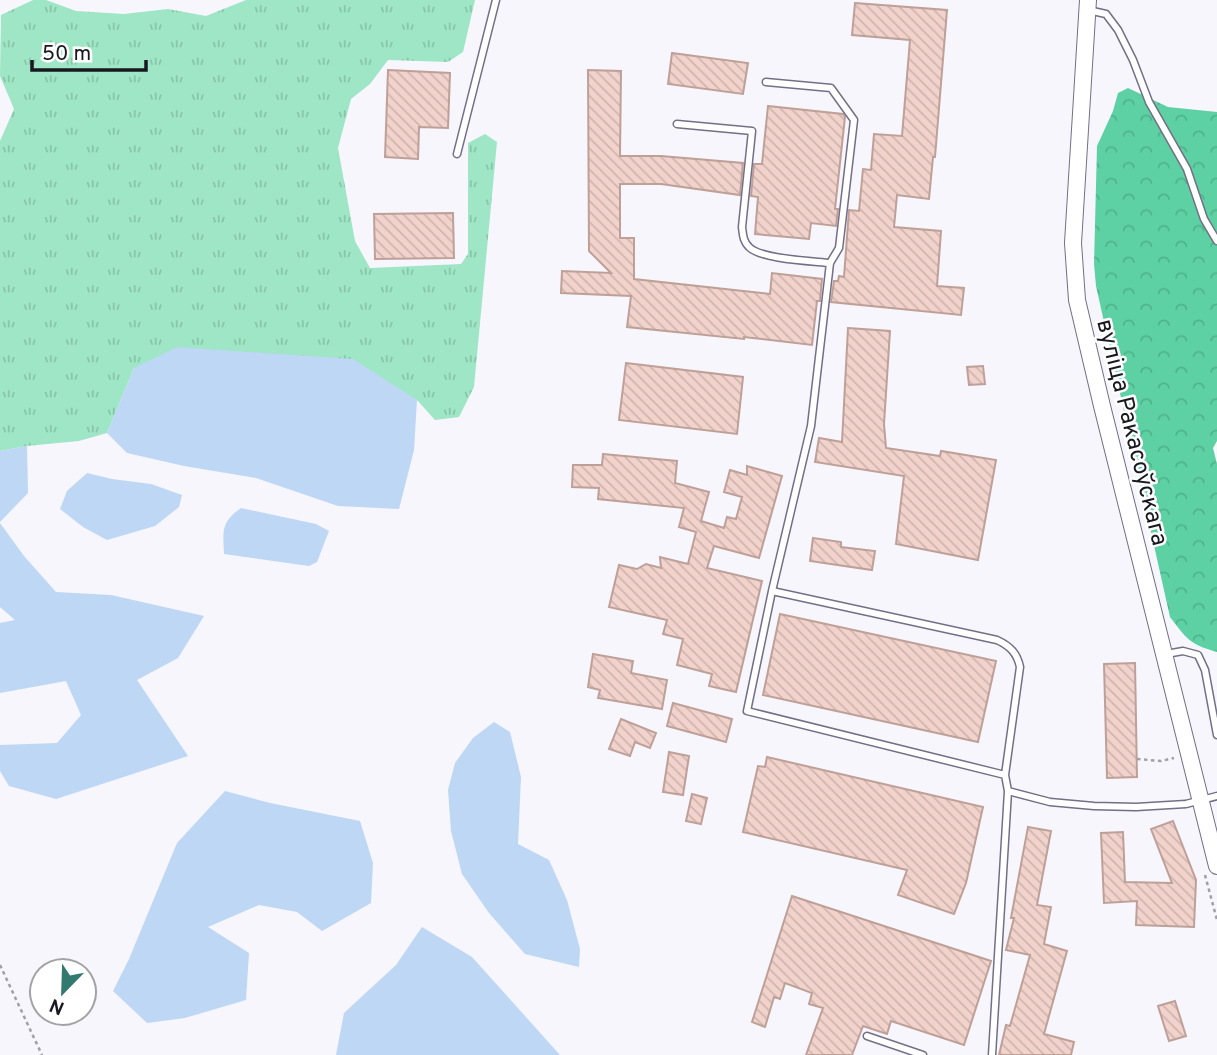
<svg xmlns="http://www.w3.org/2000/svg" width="1217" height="1055" viewBox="0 0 1217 1055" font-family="Overpass,sans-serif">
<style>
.grass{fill:url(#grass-tufts)}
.forest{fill:url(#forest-crowns)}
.water{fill:#bdd7f5}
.building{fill:url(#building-back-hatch);stroke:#bea099;stroke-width:2}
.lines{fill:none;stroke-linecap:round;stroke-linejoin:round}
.service-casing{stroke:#726f87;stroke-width:9}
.tertiary-casing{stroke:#726f87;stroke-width:18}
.path{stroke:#a1a0a8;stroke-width:2.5;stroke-dasharray:3.5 3.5;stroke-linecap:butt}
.service{stroke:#fff;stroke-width:6}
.tertiary{stroke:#fff;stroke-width:16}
.labels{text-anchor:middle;stroke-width:5;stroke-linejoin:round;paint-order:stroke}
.street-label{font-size:24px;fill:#191821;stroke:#fff}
</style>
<defs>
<pattern id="grass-tufts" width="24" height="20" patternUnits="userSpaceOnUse" patternTransform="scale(1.75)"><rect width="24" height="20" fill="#9ee6c5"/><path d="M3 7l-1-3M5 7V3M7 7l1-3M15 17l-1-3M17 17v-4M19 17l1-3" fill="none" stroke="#88c5a9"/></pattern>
<pattern id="forest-crowns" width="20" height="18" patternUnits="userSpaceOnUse" patternTransform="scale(1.75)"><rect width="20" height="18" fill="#5dd1a3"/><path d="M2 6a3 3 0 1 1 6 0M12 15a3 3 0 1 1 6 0" fill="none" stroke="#50b38c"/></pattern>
<pattern id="building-back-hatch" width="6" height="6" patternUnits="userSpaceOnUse" patternTransform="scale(1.75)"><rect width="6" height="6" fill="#f2d3cc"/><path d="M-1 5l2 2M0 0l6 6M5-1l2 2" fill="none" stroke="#cfb4af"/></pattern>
</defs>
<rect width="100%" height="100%" fill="#f7f6fc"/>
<path class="grass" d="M 33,0 L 46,0 L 76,11 L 124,14 L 168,9 L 206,16 L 246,0 L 475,0 L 463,52 L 448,62 L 388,60 L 370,84 L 351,99 L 338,148 L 355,241 L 370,268 L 461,264 L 468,254 L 468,143 L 485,134 L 497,142 L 474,387 L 459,417 L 435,420 L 417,400 L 134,368 L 107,433 L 79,441 L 27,446 L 0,451 L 0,141 L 14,109 L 0,76 L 1,15 Z"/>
<path class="forest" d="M 1128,88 L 1168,107 L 1217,112 L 1217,441 L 1213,448 L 1217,464 L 1217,652 C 1189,644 1187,639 1170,617 L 1096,286 L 1094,264 L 1097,146 L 1113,111 L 1118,93 Z"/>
<path class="water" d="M 177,347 L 353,359 L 417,400 L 414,450 L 399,509 L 338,506 L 256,478 L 184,466 L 127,453 L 107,433 L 134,368 Z
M 27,446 L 28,493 L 0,522 L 0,451 Z
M 87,473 L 112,479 L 151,484 L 182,495 L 179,507 L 155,526 L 107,540 L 83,527 L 60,509 L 67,491 Z
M 241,508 L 316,524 L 329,531 L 317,562 L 309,566 L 224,554 C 223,531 221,522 241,508 Z
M 0,523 L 24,556 L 56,592 L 111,595 L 204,616 L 178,658 L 137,680 L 188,756 L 56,799 L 9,786 L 0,771 L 0,745 L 57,743 L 81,715 L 66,681 L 0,693 L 0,623 L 15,620 L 0,607 Z
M 494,722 L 510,732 L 521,777 L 518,844 L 549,860 L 567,900 L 580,949 L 579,967 L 525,954 L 489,913 L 462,874 L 451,831 L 448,790 L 455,763 L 473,738 Z
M 225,791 L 270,803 L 360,821 L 373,863 L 371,903 L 322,931 L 297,912 L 259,905 L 208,927 L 249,953 L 246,1000 L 185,1018 L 147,1023 L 113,991 L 129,959 L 177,843 Z
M 422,927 L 472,957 L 560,1055 L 336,1055 L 344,1013 L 396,965 Z"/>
<path class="building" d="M 855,3 L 947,10 L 935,157 L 933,157 L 929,199 L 897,195 L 894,227 L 941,231 L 937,286 L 964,288 L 961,315 L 831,302 L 834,281 L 838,281 L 839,276 L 844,277 L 849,210 L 859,211 L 863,169 L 871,170 L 874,134 L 902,136 L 910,40 L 852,35 Z
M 672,53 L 748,63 L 743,94 L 668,84 Z
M 388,70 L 450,73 L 448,128 L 419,127 L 418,159 L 385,157 Z
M 588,70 L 621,71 L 620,156 L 661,156 L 743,163 L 740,195 L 661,184 L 620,184 L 620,238 L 634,238 L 634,279 L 770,294 L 772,273 L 822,279 L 820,301 L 817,301 L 812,345 L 744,337 L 744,339 L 627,327 L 631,296 L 561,293 L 562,271 L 611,273 L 589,251 Z
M 768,106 L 843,114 L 845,117 L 835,209 L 838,209 L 836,226 L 811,223 L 809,239 L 755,234 L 758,197 L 751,196 L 754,164 L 762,164 Z
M 453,213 L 454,258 L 375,259 L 374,214 Z
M 848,328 L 890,331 L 884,424 L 886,448 L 940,456 L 941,451 L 996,460 L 978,560 L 896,544 L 904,476 L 815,462 L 819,438 L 842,442 Z
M 626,363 L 743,377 L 737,434 L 619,420 Z
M 983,366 L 985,384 L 969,385 L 967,367 Z
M 603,454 L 677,461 L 675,483 L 709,492 L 701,521 L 724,528 L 727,517 L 736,519 L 742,497 L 724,492 L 730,470 L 747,475 L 747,466 L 782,476 L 759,558 L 714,546 L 707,568 L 762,581 L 736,692 L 709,686 L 712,674 L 677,665 L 683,639 L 663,634 L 667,620 L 609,607 L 619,565 L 637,569 L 646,564 L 661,568 L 660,557 L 688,564 L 696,532 L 679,527 L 684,508 L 598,499 L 599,488 L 572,487 L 573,465 L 602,465 Z
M 813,538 L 841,542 L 841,547 L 875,551 L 872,570 L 810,561 Z
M 780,614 L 996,661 L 978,742 L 763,695 Z
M 593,654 L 633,661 L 631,673 L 667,680 L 662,709 L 598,698 L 600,690 L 588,687 Z
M 1135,663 L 1137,777 L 1107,778 L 1104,664 Z
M 673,703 L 732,719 L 726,742 L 667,726 Z
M 621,719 L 656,733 L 650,748 L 635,742 L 630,756 L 609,749 Z
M 669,752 L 689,756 L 683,795 L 663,792 Z
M 767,757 L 983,807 L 966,883 L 954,914 L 898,895 L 907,870 L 743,832 L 758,766 L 765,767 Z
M 692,794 L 707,798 L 701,824 L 686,821 Z
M 1173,821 L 1196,880 L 1194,927 L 1136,925 L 1137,901 L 1104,903 L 1101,833 L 1123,832 L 1125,882 L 1172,883 L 1151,829 Z
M 1028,827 L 1051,831 L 1037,905 L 1051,907 L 1044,944 L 1067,951 L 1044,1034 L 1074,1042 L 1071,1055 L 999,1055 L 1006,1025 L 1010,1026 L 1030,955 L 1006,950 L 1014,918 L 1011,918 Z
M 792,896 L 991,961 L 964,1045 L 891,1021 L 887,1034 L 863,1026 L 852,1055 L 806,1055 L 823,1008 L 809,1004 L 812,993 L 785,983 L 780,999 L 774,997 L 765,1027 L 752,1022 Z
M 1175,1001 L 1186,1036 L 1169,1041 L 1158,1006 Z"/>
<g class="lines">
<defs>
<path id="service" d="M 1088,10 L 1106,14 L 1118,30 L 1133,60 L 1149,102 L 1187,169 L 1204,219 L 1217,241
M 766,82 L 831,88 L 854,120 L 839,248 L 830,263 L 811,426 L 772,591
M 677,124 L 752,131 L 742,227 C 743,235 743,241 749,247 C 760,259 812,261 830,263
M 457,154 L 496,0
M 1166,654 L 1183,651 L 1198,655 L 1205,670 L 1217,735
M 1005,775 L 747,711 L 772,591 L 997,640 C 1010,646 1017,653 1020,667 L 1005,775 L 1008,791
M 867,1036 L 923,1055
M 992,1055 L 1008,791 L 1050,802 L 1094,806 L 1136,807 L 1186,804 L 1217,796"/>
<path id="tertiary" d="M 1088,0 L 1073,243 L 1077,300 L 1102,406 L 1217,866"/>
</defs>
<use href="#service" class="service-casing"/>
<use href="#tertiary" class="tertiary-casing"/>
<path class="path" d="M 1137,759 L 1161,761 L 1174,758
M 1205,875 L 1217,920
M 0,965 L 42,1055"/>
<use href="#service" class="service"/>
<use href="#tertiary" class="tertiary"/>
</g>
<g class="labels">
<g class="street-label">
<text transform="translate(1133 432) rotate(76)" y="8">вуліца Ракасоўскага</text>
</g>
</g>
<g transform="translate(63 992) rotate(203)"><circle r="33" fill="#ffffff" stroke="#a3a3a6" stroke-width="2"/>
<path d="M0-5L12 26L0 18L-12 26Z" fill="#327970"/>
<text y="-10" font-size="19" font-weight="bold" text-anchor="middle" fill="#191821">N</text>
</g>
<path d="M32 60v10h114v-10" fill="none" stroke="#191821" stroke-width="3.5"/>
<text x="42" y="60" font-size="21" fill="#191821" stroke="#ffffff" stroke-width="5" paint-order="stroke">50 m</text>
</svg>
